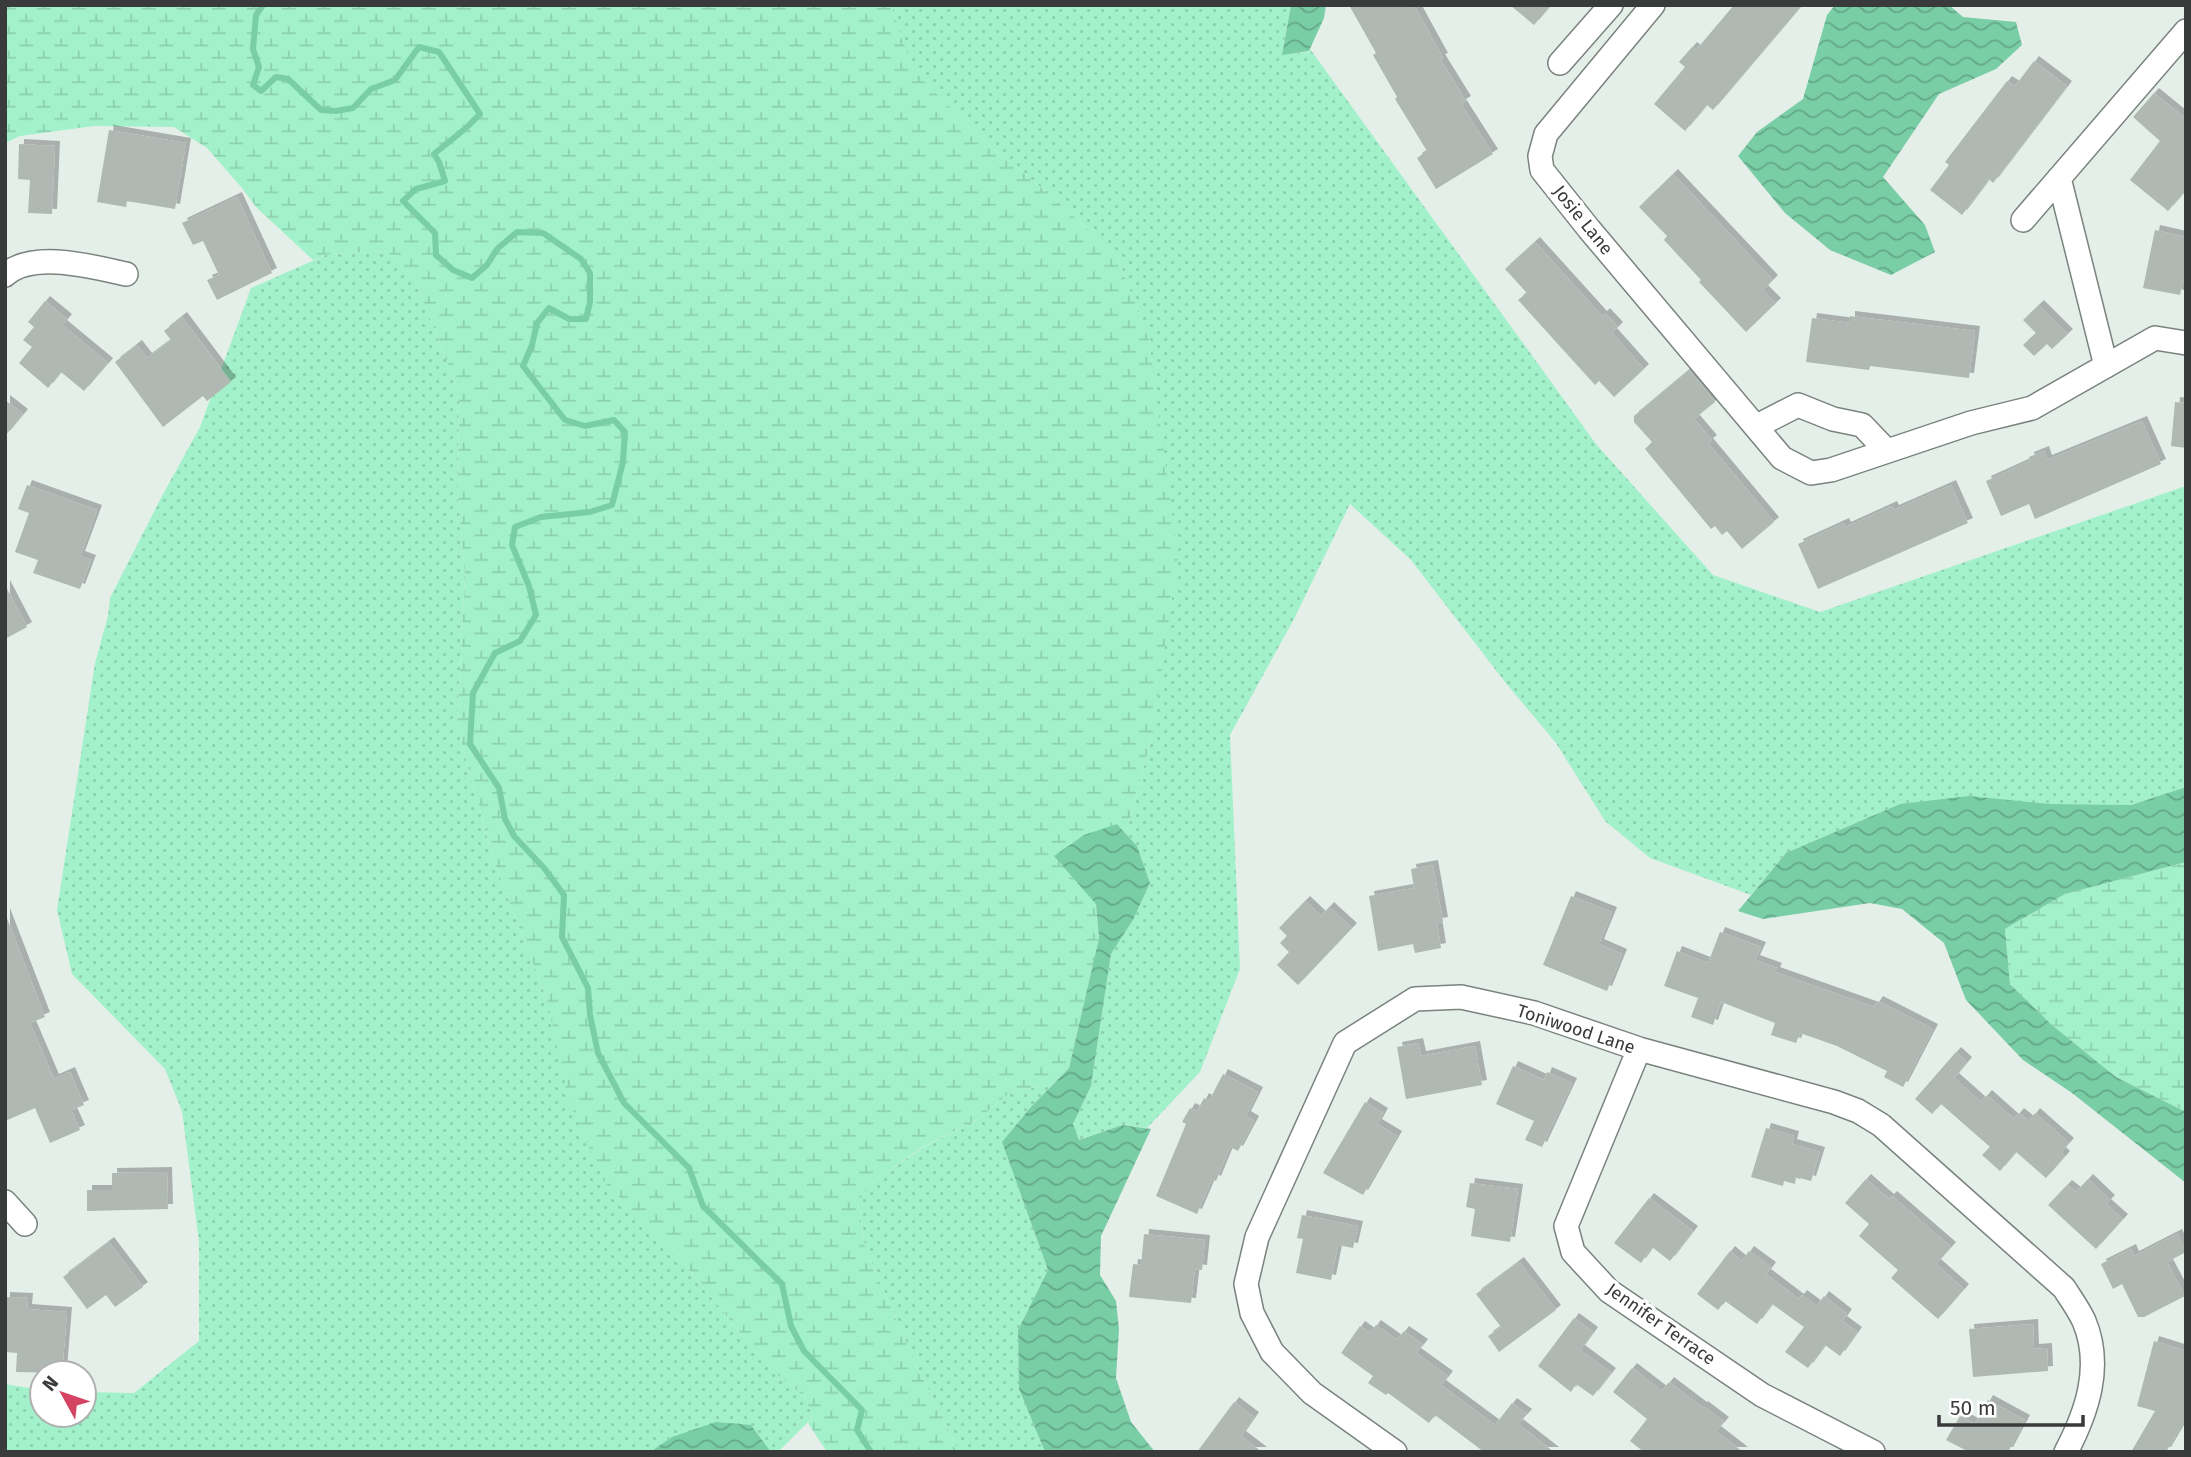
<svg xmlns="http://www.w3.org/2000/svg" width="2191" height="1457" viewBox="0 0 2191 1457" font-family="'Fira Sans',sans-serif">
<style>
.grass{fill:url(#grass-dots)}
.wetland{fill:url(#wetland-marsh)}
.water{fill:url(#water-waves)}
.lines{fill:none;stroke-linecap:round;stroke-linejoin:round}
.stream{stroke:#79cea6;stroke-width:6}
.building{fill:#afb8b3;filter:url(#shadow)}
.minor-casing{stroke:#7a837e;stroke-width:26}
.minor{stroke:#fff;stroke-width:23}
.labels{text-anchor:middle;stroke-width:7;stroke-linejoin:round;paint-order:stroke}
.street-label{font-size:18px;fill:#383b39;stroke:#fff}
</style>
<defs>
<pattern id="grass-dots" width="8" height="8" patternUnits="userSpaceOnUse" patternTransform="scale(1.75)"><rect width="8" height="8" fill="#a2f1ca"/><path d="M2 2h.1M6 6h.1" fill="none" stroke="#8cd0ae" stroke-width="1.8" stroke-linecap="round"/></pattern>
<pattern id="wetland-marsh" width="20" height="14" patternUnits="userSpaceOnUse" patternTransform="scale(1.75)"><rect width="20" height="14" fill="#a2f1ca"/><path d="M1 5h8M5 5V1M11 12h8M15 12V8" fill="none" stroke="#8cd0ae"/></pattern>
<pattern id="water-waves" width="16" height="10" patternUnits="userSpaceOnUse" patternTransform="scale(1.75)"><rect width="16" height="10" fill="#79cea6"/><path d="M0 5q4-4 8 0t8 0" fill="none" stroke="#64a888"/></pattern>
<filter id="shadow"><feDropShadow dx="5" dy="-5" stdDeviation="0" flood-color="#0004"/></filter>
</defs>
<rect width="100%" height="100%" fill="#e5efea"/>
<path class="grass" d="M 891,5 L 1291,5 L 1282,54 L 1309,52 L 1310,49 L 1596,444 L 1713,575 L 1820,612 L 2186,486 L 2186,787 L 2131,805 L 1900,804 L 1786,853 L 1751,895 L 1650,858 L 1605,821 L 1556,743 L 1505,682 L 1411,560 L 1350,504 L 1294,619 L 1230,735 L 1240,969 L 1200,1072 L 1147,1128 L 1122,1125 L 1078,1140 L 1073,1124 L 1091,1086 L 1111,954 L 1133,920 L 1150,883 L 1137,846 L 1126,834 L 1152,736 L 1160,672 L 1162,447 L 1149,340 L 1117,256 L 1049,194 L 978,136 L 912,70 Z
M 388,251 L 415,279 L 459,393 L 458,495 L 465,578 L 457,726 L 493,859 L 547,1000 L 605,1182 L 681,1257 L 689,1270 L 771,1370 L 805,1397 L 813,1417 L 778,1452 L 771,1452 L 751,1425 L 672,1437 L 650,1452 L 5,1452 L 5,1384 L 42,1390 L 42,1415 L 84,1415 L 84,1392 L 134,1393 L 199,1341 L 199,1242 L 182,1111 L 165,1069 L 72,974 L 57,910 L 95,663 L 108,616 L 110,598 L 161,498 L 200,427 L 251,288 L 328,254 Z
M 1053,1084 L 1030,1108 L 1002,1142 L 1048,1270 L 1018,1330 L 1019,1389 L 1045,1452 L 959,1452 L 917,1367 L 865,1247 L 858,1202 L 873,1182 L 922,1148 L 975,1121 L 1011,1092 Z"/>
<path class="wetland" d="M 5,5 L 891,5 L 913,70 L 978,136 L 1049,194 L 1117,256 L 1149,340 L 1178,558 L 1152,736 L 1126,834 L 1117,824 L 1096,904 L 1099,938 L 1069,1068 L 1053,1084 L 1011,1092 L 975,1121 L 921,1148 L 873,1182 L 858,1202 L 865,1247 L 917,1367 L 959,1452 L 827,1452 L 808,1423 L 813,1417 L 805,1397 L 771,1370 L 689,1270 L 681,1257 L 604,1182 L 569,1102 L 547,1000 L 493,859 L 457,726 L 465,578 L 458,495 L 459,393 L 415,279 L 387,251 L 328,254 L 313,260 L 257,208 L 242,188 L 207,148 L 174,127 L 94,126 L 20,136 L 5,143 Z
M 2186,862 L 2186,1112 L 2116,1077 L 2052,1025 L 2010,984 L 2005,929 L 2065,894 Z"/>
<path class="water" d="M 1291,5 L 1326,5 L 1324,18 L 1309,51 L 1282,55 Z
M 1835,5 L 1949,5 L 1963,17 L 2016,22 L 2022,45 L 1996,69 L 1939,94 L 1883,177 L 1925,225 L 1935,252 L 1891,275 L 1830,250 L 1785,213 L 1738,156 L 1757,132 L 1803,99 L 1827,15 Z
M 2186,787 L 2186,862 L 2065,894 L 2005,929 L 2010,984 L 2052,1025 L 2116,1077 L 2186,1112 L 2186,1183 L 2072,1093 L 2023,1060 L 1966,1000 L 1944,943 L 1902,909 L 1870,903 L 1763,919 L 1738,911 L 1786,853 L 1900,804 L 1969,796 L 2050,804 L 2131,805 Z
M 1117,824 L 1137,846 L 1150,883 L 1133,920 L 1111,954 L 1091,1086 L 1073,1124 L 1079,1140 L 1122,1125 L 1151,1129 L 1101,1236 L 1100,1275 L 1116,1301 L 1119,1329 L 1116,1378 L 1131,1422 L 1155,1452 L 1045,1452 L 1019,1389 L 1018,1330 L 1048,1270 L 1002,1142 L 1030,1108 L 1069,1068 L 1099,938 L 1096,904 L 1054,856 L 1084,835 Z
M 716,1422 L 751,1425 L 771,1452 L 650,1452 L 672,1437 Z"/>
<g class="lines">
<path class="stream" d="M 263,5 L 256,15 L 253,49 L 259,67 L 253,85 L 261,91 L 276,77 L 288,79 L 321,110 L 336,111 L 353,108 L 371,89 L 395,80 L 419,47 L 439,52 L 480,114 L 466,128 L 434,154 L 439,162 L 445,181 L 416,189 L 403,201 L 435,233 L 436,255 L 453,270 L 472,278 L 487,265 L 497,249 L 517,232 L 543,233 L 581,259 L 590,273 L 590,302 L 586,319 L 569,319 L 549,308 L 537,323 L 532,345 L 523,366 L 565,420 L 585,426 L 614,420 L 625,432 L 623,462 L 612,505 L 590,512 L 541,517 L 515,527 L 512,545 L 529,586 L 536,615 L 520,641 L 495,653 L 473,693 L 470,744 L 499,788 L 505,819 L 514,836 L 544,868 L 564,895 L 562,937 L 588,988 L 590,1015 L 598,1053 L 624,1103 L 689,1168 L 703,1206 L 782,1284 L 791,1326 L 804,1351 L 862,1410 L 857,1430 L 871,1452"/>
</g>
<path class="building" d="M 1349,5 L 1414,5 L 1443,58 L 1440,59 L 1466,101 L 1461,104 L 1493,154 L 1436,189 L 1417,158 L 1427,151 L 1395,99 L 1397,97 L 1373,55 L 1376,53 Z
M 1510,5 L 1551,5 L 1534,25 Z
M 1734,5 L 1802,5 L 1713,110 L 1707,105 L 1685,131 L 1654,104 L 1685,67 L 1679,62 L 1692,47 L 1696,50 Z
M 2034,61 L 2067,86 L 1993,183 L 1989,179 L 1962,215 L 1930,190 L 1949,165 L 1945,162 L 2007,81 L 2015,86 Z
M 2154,93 L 2186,119 L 2186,190 L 2168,211 L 2130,180 L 2160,141 L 2133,117 Z
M 109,130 L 186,143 L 175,209 L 127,201 L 126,207 L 97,202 Z
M 19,144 L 55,146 L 52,214 L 28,213 L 30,180 L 18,179 Z
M 1673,174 L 1773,280 L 1763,290 L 1776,303 L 1746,332 L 1699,282 L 1701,280 L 1664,240 L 1667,236 L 1639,207 Z
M 237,197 L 272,273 L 217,300 L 207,280 L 219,275 L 203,241 L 193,245 L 182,223 Z
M 2155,230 L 2186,237 L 2186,277 L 2184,277 L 2180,295 L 2143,288 Z
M 1535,242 L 1602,316 L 1605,313 L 1618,327 L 1612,333 L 1644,369 L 1614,397 L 1599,381 L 1595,385 L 1518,300 L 1527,293 L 1505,269 Z
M 45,301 L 67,319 L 62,325 L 108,363 L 84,391 L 61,372 L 48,388 L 19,363 L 32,347 L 23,340 L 34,327 L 28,322 Z
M 2039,305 L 2068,334 L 2052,349 L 2047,344 L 2034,356 L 2023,345 L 2036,333 L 2023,320 Z
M 1850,316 L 1975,331 L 1969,378 L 1870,366 L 1869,370 L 1806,362 L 1812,318 L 1850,323 Z
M 182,317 L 231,382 L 207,401 L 203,396 L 163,427 L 115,362 L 137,345 L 147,358 L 171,340 L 164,331 Z
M 1689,370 L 1715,402 L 1694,419 L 1712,440 L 1708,443 L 1774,522 L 1742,549 L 1727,531 L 1722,535 L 1715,526 L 1711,529 L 1645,449 L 1652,442 L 1634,422 L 1634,416 Z
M 5,400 L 23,414 L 5,436 Z
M 2175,402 L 2186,403 L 2186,448 L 2171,446 Z
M 2142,421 L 2161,464 L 2035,519 L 2029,504 L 2001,516 L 1986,481 L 2030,461 L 2029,457 L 2044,451 L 2047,460 Z
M 27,485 L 97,510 L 80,556 L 91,560 L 80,589 L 33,573 L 38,560 L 15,552 L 29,513 L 18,509 Z
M 1951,485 L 1968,523 L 1818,589 L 1798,544 L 1844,523 L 1846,527 L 1892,506 L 1894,510 Z
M 5,585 L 27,627 L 5,639 Z
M 1433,865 L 1443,922 L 1437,923 L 1441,948 L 1415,953 L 1413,944 L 1378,951 L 1369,896 L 1414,888 L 1411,869 Z
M 1571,896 L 1612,912 L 1599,944 L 1622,954 L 1607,991 L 1543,965 Z
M 1305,901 L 1321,916 L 1329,907 L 1352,928 L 1298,985 L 1277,965 L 1289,952 L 1280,943 L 1287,936 L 1279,928 Z
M 5,913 L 45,1017 L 30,1023 L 54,1079 L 70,1072 L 84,1105 L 71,1110 L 80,1130 L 50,1143 L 35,1108 L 5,1121 Z
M 1720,932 L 1761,947 L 1755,960 L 1777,968 L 1775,972 L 1874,1007 L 1878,1001 L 1933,1029 L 1903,1087 L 1884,1077 L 1887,1071 L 1837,1046 L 1800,1033 L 1796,1043 L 1771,1035 L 1775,1023 L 1721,1002 L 1713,1025 L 1691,1017 L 1698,998 L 1664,986 L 1677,951 L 1708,963 Z
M 1418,1043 L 1421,1056 L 1475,1046 L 1482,1085 L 1406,1099 L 1397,1047 Z
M 1956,1052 L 1967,1062 L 1954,1078 L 1981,1102 L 1987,1095 L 2014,1119 L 2019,1113 L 2029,1121 L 2035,1113 L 2069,1143 L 2061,1152 L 2065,1156 L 2046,1178 L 2016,1152 L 2000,1171 L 1982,1155 L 1990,1147 L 1941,1104 L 1932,1114 L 1915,1099 Z
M 1513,1066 L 1544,1080 L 1547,1072 L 1572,1083 L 1542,1147 L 1525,1140 L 1534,1121 L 1496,1104 Z
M 1223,1074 L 1258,1092 L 1246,1116 L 1254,1121 L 1238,1151 L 1230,1147 L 1216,1181 L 1212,1179 L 1197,1214 L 1156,1196 L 1186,1124 L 1182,1122 L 1190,1108 L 1197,1111 L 1204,1098 L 1209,1101 Z
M 1365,1102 L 1383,1113 L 1377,1124 L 1397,1136 L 1363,1195 L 1323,1173 Z
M 1766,1128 L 1794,1136 L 1792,1144 L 1820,1152 L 1811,1181 L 1796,1177 L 1795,1184 L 1784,1181 L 1783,1186 L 1751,1177 Z
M 167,1172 L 168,1209 L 87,1211 L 87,1190 L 112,1190 L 112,1173 Z
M 1866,1179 L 1889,1199 L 1892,1196 L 1951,1247 L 1936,1264 L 1964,1289 L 1938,1319 L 1891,1278 L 1898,1270 L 1859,1236 L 1869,1224 L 1845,1203 Z
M 2088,1179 L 2110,1200 L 2106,1204 L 2123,1219 L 2096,1249 L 2048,1205 L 2067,1185 L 2076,1192 Z
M 1470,1183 L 1518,1189 L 1510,1242 L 1471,1236 L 1475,1209 L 1466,1207 Z
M 1649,1198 L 1693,1231 L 1670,1261 L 1652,1247 L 1641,1263 L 1614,1243 Z
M 1302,1215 L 1358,1226 L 1353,1248 L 1338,1245 L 1331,1280 L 1296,1273 L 1303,1239 L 1297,1238 Z
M 1144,1234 L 1205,1240 L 1202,1270 L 1195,1269 L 1191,1303 L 1129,1297 L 1133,1264 L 1141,1265 Z
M 2177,1234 L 2186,1252 L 2167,1262 L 2185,1296 L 2144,1317 L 2138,1317 L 2122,1284 L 2113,1289 L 2101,1264 L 2131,1249 L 2134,1256 Z
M 109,1242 L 143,1287 L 115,1307 L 106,1295 L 87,1309 L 63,1277 Z
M 1730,1251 L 1742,1261 L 1749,1251 L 1771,1267 L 1766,1274 L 1799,1299 L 1802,1295 L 1817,1306 L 1824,1296 L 1847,1314 L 1842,1321 L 1857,1332 L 1840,1356 L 1825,1345 L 1808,1368 L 1785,1352 L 1804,1327 L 1772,1304 L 1757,1324 L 1725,1301 L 1718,1310 L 1697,1294 Z
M 1519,1262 L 1556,1310 L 1499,1352 L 1488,1336 L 1501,1327 L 1476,1294 Z
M 5,1297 L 28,1298 L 27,1309 L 67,1312 L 62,1373 L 16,1372 L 17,1353 L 5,1352 Z
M 1574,1318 L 1593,1332 L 1580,1350 L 1611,1373 L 1593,1396 L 1576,1384 L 1571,1392 L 1538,1366 Z
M 2033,1324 L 2034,1349 L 2047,1348 L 2048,1371 L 1973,1377 L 1969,1329 Z
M 1376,1325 L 1397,1340 L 1404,1331 L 1423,1344 L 1416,1353 L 1448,1376 L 1441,1385 L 1495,1425 L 1512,1403 L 1527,1414 L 1518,1424 L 1554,1452 L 1484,1452 L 1435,1415 L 1429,1423 L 1388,1393 L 1386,1395 L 1368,1383 L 1373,1376 L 1341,1353 L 1360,1326 L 1370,1333 Z
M 2154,1341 L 2186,1351 L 2186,1418 L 2166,1452 L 2131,1452 L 2155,1411 L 2137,1406 Z
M 1632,1368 L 1662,1391 L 1669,1382 L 1702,1407 L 1703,1406 L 1724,1422 L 1716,1431 L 1743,1452 L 1644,1452 L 1630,1441 L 1647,1419 L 1613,1392 Z
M 1988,1400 L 2025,1420 L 2008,1452 L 1969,1452 L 1946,1440 L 1960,1416 L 1975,1424 Z
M 1234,1402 L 1254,1417 L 1241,1436 L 1262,1452 L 1197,1452 Z"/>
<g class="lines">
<defs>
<path id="minor" d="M 1653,5 L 1546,134 L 1540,156 L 1542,170 L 1589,229 L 1782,458 L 1811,473 L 1831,470 L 1971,423 L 2032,408 L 2155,338 L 2186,343
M 1560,63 L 1611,5
M 2059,178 L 2106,366
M 2023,220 L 2186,31
M 5,275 C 33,250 93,267 126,274
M 1757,426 L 1798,405 L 1833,419 L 1862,425 L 1886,450
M 1639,1049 L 1566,1226 L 1573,1252 L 1609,1291 L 1762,1395 L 1873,1452
M 5,1202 L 25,1224
M 1395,1452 L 1312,1393 L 1272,1352 L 1252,1313 L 1246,1284 L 1257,1237 L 1345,1043 L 1415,999 L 1461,997 L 1534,1013 L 1639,1049 L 1834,1102 L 1858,1111 L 1881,1125 L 2064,1288 C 2071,1299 2079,1310 2084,1321 C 2103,1366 2087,1412 2066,1452"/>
</defs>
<use href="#minor" class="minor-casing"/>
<use href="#minor" class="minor"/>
</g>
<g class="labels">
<g class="street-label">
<text transform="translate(1583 220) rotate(51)" y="6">Josie Lane</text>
<text transform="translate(1576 1029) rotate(18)" y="6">Toniwood Lane</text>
<text transform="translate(1661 1324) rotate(35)" y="6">Jennifer Terrace</text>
</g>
</g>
<rect width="2191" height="1457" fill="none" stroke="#383b39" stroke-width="14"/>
<g transform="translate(63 1394) rotate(310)"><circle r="33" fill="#ffffff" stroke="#afb1b0" stroke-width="2"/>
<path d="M0-5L12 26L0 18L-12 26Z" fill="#d44462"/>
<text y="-10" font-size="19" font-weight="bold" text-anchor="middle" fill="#383b39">N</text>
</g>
<path d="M1939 1415v10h144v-10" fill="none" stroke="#383b39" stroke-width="3.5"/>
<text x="1950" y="1415" font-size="21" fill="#383b39" stroke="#ffffff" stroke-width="5" paint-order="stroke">50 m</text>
</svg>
